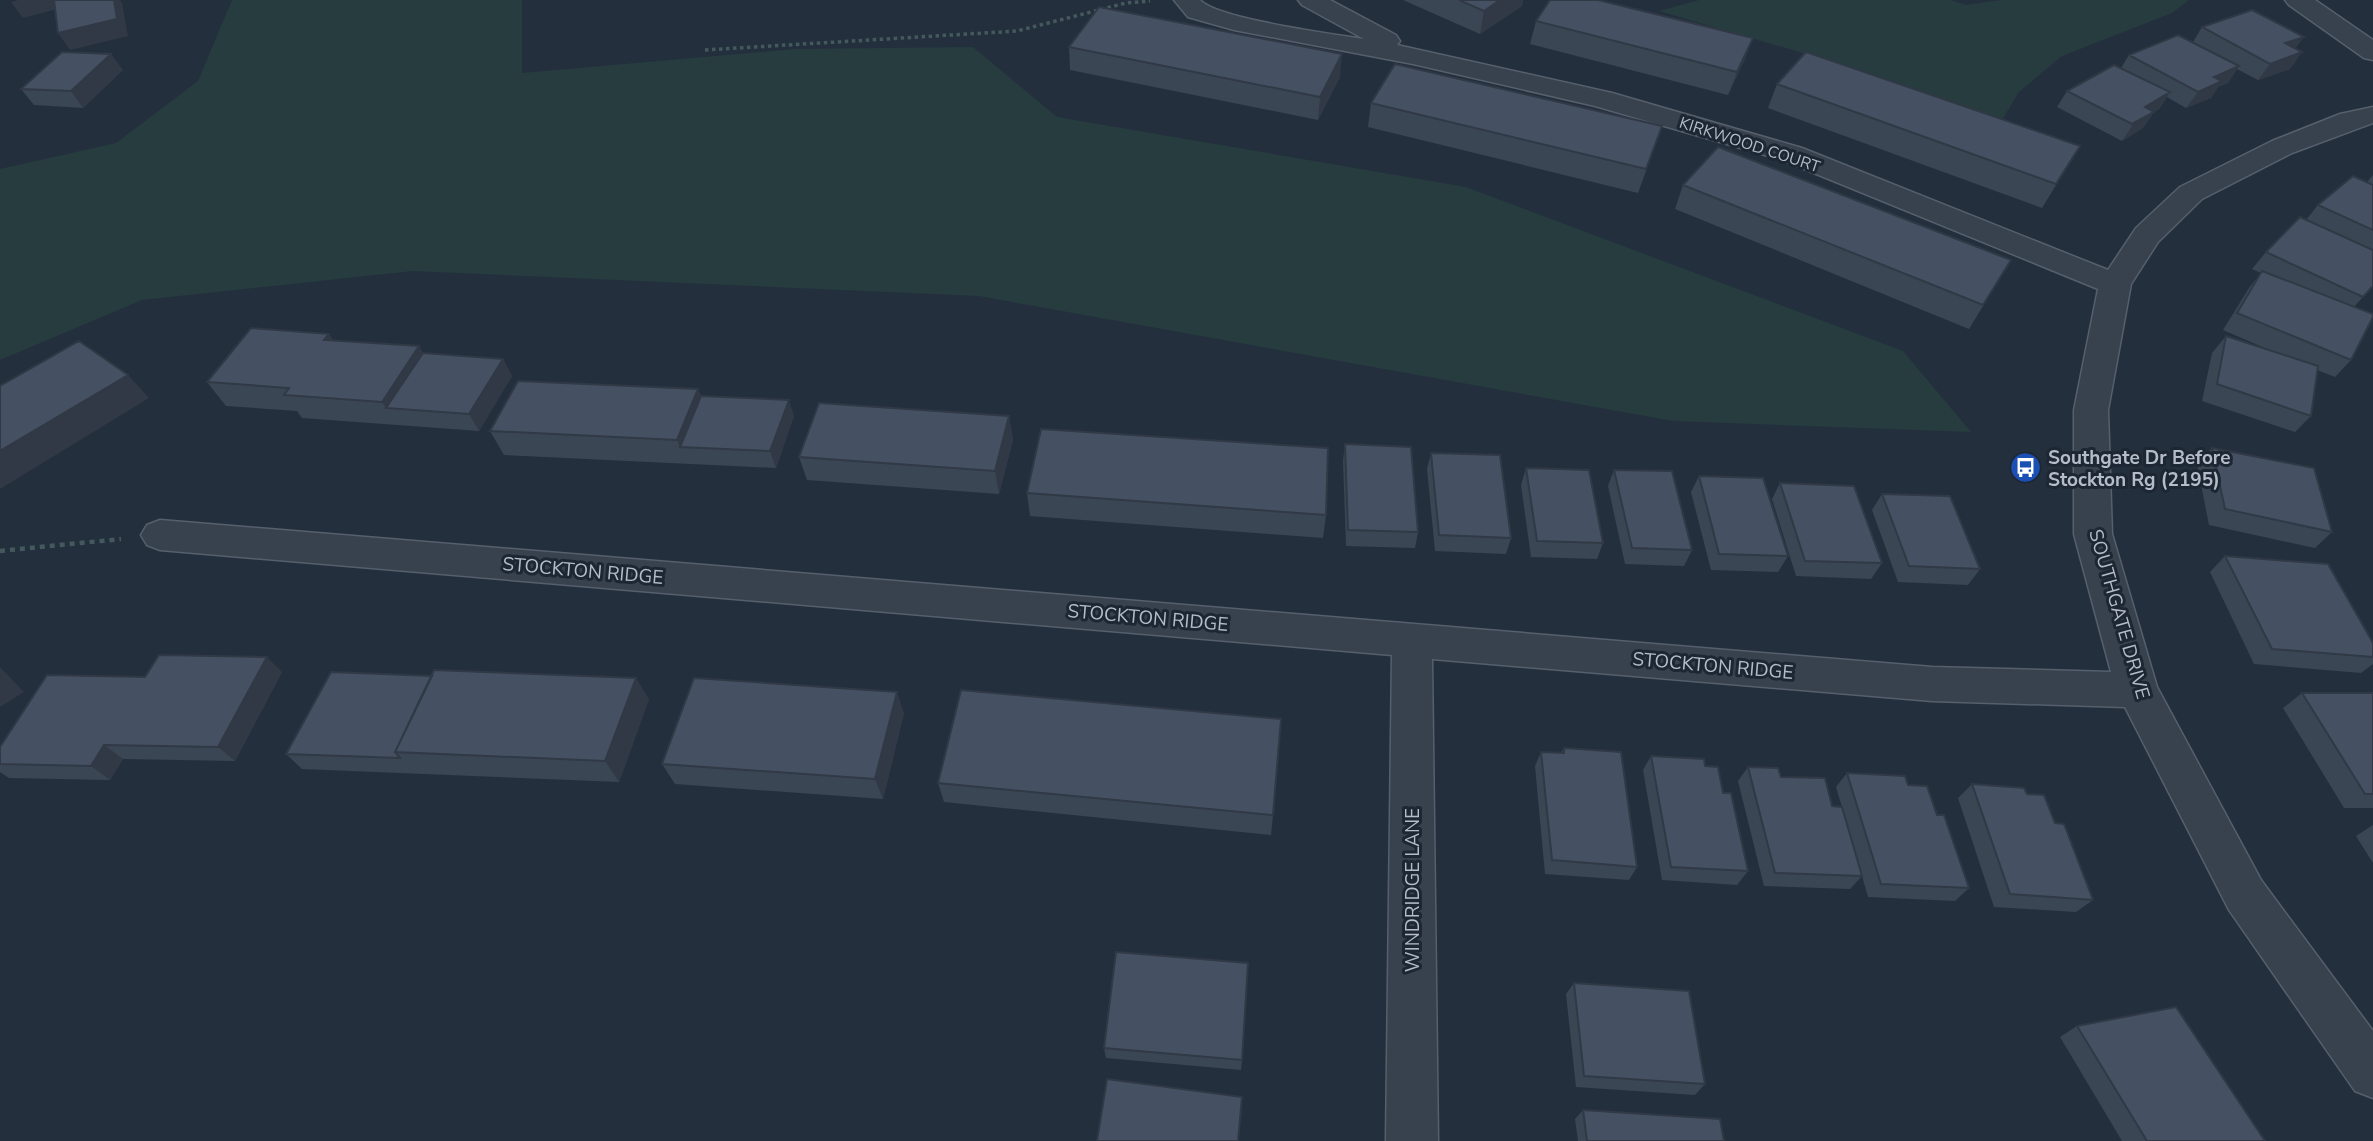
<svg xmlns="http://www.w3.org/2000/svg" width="2373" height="1141" viewBox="0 0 2373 1141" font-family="'Nunito Sans',sans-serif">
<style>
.green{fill:#263c3f}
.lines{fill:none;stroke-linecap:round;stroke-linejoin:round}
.minor-casing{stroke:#565f6c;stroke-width:3}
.path-far1{stroke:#44595c;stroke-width:3.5;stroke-dasharray:3.5 3.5;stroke-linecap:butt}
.path{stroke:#44595c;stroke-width:4.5;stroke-dasharray:5 5;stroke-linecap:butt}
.minor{fill:#38414e;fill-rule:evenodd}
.wall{fill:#3b4654}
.shaded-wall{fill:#303945}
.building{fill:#455162;stroke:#303945;stroke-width:2}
.labels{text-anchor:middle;stroke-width:6;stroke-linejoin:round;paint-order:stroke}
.far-street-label{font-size:16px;fill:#b4bcc9;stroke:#1d2633}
.poi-label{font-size:19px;font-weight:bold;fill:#b4bcc9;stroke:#1d2633;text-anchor:start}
.street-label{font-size:19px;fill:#b4bcc9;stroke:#1d2633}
</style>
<rect width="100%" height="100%" fill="#242f3e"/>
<path class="green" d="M 232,0 L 522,0 L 522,73 L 795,49 L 973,47 L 1057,117 L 1466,187 L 1903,351 L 1971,432 L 1673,421 L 979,296 L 413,271 L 142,300 L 0,360 L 0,169 L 116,143 L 198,81 Z
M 1699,0 L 1951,0 L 1966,5 L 2000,0 L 2189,0 L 2172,13 L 2062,56 L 2019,92 L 2002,120 L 1864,71 L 1659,11 Z"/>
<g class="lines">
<defs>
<path id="minor" d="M 1174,0 L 1200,0 C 1217,19 1333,34 1364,39 L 1302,5 L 1298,0 L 1330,0 L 1396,35 L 1400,41 L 1397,45 L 1612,93 L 1802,148 L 2108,270 L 2136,228 L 2180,187 L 2272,141 L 2340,114 L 2373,107 L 2373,123 L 2292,153 L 2202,199 L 2158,242 L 2131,284 L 2108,410 L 2112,534 L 2157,687 L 2261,880 L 2373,1031 L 2373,1098 L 2355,1091 L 2229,910 L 2125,707 L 1932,701 L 1432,659 L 1438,1141 L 1386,1141 L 1392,655 L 160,550 L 147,545 L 141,535 L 147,525 L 160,520 L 1932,667 L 2111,672 L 2074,534 L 2074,410 L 2098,289 L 1782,160 L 1595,106 L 1413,64 L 1234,30 L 1188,17 Z
M 2285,0 L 2315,0 L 2373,40 L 2373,60 L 2364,58 L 2289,5 Z"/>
</defs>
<use href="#minor" class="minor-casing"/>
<path class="path-far1" d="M 705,50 L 1017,31 L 1126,3 L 1150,1"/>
<path class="path" d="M 0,551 L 121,539"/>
<use href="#minor" class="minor"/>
</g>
<path class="wall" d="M 1403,0 L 1523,0 L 1522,6 L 1480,34 Z
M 1536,21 L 1753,38 L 1744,61 L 1728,95 L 1530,44 Z
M 2202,27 L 2295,49 L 2302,52 L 2290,69 L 2258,80 L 2237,69 L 2228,83 L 2218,87 L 2211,98 L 2186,108 L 2167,97 L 2159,109 L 2154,112 L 2143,128 L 2122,141 L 2057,107 L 2067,91 L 2121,68 L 2129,55 L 2193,42 Z
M 1069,47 L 1340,77 L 1318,120 L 1070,70 Z
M 123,70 L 83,108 L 34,105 L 21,89 Z
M 1777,84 L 2080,146 L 2042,208 L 1768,108 Z
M 1371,103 L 1654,149 L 1638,193 L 1368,127 Z
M 2373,175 L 2373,286 L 2354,307 L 2351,360 L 2335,377 L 2317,370 L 2311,416 L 2295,432 L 2202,401 L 2212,353 L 2226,336 L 2274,352 L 2223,330 L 2249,288 L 2261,273 L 2252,269 L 2266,252 L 2306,220 L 2318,205 L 2367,182 Z
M 1683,185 L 2011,260 L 1969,329 L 1675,209 Z
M 334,341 L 423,353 L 503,359 L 512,376 L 479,431 L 302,418 L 297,411 L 226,406 L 207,382 Z
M 698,389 L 701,396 L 794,416 L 776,468 L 504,455 L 490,431 Z
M 1009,416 L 1013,440 L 999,494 L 807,480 L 799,457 Z
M 1345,444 L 1418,532 L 1415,548 L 1346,546 L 1343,461 Z
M 2212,448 L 2332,532 L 2315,548 L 2209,525 L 2197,464 Z
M 1431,453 L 1511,538 L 1506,554 L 1435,551 L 1427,469 Z
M 1526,468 L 1603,543 L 1597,559 L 1531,557 L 1521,485 Z
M 1614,470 L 1692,550 L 1684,566 L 1625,564 L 1608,486 Z
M 1699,476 L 1788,556 L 1778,572 L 1711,570 L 1691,492 Z
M 1780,483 L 1882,563 L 1871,579 L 1796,576 L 1772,499 Z
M 1027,493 L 1326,515 L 1323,538 L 1030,516 Z
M 1882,494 L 1980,569 L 1968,585 L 1898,582 L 1872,510 Z
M 2225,556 L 2373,643 L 2373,664 L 2361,673 L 2254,664 L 2210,572 Z
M 282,672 L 235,761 L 123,759 L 110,780 L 9,778 L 0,772 L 0,747 L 145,677 Z
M 2302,693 L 2373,693 L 2373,808 L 2344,808 L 2283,708 Z
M 649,699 L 619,782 L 302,769 L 286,754 Z
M 904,713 L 883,799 L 675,784 L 662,764 Z
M 1564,748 L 1637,867 L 1629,880 L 1545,874 L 1535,766 L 1541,752 L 1561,753 Z
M 1651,756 L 1705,766 L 1723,793 L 1748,871 L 1737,885 L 1662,880 L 1643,770 Z
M 1748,767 L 1781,777 L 1832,806 L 1842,807 L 1836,787 L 1847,773 L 1908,785 L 1937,815 L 1969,888 L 1955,901 L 1868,897 L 1862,876 L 1850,889 L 1764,886 L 1738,781 Z
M 938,783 L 1273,815 L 1271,835 L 944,802 Z
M 1972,784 L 2055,823 L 2093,900 L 2076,912 L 1994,907 L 1958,798 Z
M 2373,825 L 2373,863 L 2356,836 Z
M 1574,983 L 1705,1084 L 1695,1095 L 1576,1087 L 1566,994 Z
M 2077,1026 L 2265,1141 L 2122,1141 L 2060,1037 Z
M 1104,1048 L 1242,1060 L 1241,1070 L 1106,1058 Z
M 1583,1110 L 1724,1141 L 1578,1141 L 1575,1119 Z"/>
<path class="shaded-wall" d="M 18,0 L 83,0 L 83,2 L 23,18 L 11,2 Z
M 114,0 L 120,0 L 122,3 L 128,36 L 70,50 L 58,33 Z
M 1500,0 L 1523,0 L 1522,6 L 1480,34 L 1484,11 Z
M 2304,37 L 2292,53 L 2285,43 Z
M 1753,38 L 1744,61 L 1728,95 L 1737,72 Z
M 2302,52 L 2290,69 L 2258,80 L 2270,64 Z
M 111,54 L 123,70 L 83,108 L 71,91 Z
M 1342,54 L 1340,77 L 1318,120 L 1320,97 Z
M 2239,66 L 2228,83 L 2218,87 L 2211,98 L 2186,108 L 2198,92 L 2214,77 Z
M 2170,92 L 2159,109 L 2154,112 L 2143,128 L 2122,141 L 2145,107 Z
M 329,334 L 345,357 L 324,340 Z
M 419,346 L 433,370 L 386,408 L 382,402 Z
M 503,359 L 512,376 L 479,431 L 469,414 Z
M 128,375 L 149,398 L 0,489 L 0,451 Z
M 698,389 L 708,413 L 680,447 L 677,440 Z
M 789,400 L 794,416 L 776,468 L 770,451 Z
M 1009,416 L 1013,440 L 999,494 L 995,471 Z
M 267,657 L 282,672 L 235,761 L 218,747 Z
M 0,667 L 24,692 L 0,707 Z
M 636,678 L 649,699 L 619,782 L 605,761 Z
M 897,692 L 904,713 L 883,799 L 875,779 Z
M 104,745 L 123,759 L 110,780 L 91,766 Z"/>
<path class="building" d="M 54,0 L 114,0 L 117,19 L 58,33 Z
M 1459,0 L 1500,0 L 1484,11 Z
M 1550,0 L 1598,0 L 1753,38 L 1737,72 L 1536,21 Z
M 1099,7 L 1342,54 L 1320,97 L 1069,47 Z
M 2252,10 L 2304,37 L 2285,43 L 2302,52 L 2270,64 L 2202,27 Z
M 2178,35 L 2239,66 L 2214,77 L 2222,81 L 2198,92 L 2129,55 Z
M 62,52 L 111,54 L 71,91 L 21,89 Z
M 1806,52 L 2080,146 L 2056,184 L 1777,84 Z
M 1395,64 L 1662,126 L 1646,169 L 1371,103 Z
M 2114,65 L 2170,92 L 2145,107 L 2154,112 L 2132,124 L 2067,91 Z
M 1718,147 L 2011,260 L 1983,305 L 1683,185 Z
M 2353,176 L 2373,185 L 2373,230 L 2318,205 Z
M 2300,217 L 2373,250 L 2373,286 L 2363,297 L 2266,252 Z
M 2262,271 L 2373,314 L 2373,317 L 2351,360 L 2237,313 Z
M 251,328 L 329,334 L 324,340 L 419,346 L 382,402 L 284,395 L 289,388 L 207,382 Z
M 2226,336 L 2318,366 L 2311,416 L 2217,384 Z
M 79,341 L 128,375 L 0,451 L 0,386 Z
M 423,353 L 503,359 L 469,414 L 386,408 Z
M 518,381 L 698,389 L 677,440 L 490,431 Z
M 701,396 L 789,400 L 770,451 L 680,447 Z
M 819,403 L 1009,416 L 995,471 L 799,457 Z
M 1041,429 L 1328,448 L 1326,515 L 1027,493 Z
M 1345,444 L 1411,447 L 1418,532 L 1348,530 Z
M 2212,448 L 2314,468 L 2332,532 L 2225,509 Z
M 1431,453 L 1500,455 L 1511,538 L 1439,535 Z
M 1526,468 L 1589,470 L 1603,543 L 1537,541 Z
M 1614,470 L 1672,471 L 1692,550 L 1632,548 Z
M 1699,476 L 1763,478 L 1788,556 L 1719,554 Z
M 1780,483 L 1854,486 L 1882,563 L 1805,561 Z
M 1882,494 L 1950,496 L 1980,569 L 1909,566 Z
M 2225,556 L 2328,564 L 2373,643 L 2373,657 L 2272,649 Z
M 159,655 L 267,657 L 218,747 L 104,745 L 91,766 L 0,764 L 0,747 L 47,675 L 145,677 Z
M 434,670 L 636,678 L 605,761 L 395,752 Z
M 331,672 L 432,676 L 395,752 L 400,758 L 286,754 Z
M 694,678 L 897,692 L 875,779 L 662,764 Z
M 961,690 L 1281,719 L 1273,815 L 938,783 Z
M 2302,693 L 2373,693 L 2373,794 L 2365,794 Z
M 1564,748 L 1621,752 L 1637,867 L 1552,860 L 1541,752 L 1564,753 Z
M 1651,756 L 1704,759 L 1705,766 L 1718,767 L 1723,793 L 1731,793 L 1748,871 L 1671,867 Z
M 1748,767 L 1778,768 L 1781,777 L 1825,778 L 1832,806 L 1842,807 L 1862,876 L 1775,873 Z
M 1847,773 L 1905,776 L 1908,785 L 1927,786 L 1937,815 L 1944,815 L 1969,888 L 1881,884 Z
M 1972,784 L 2024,788 L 2027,794 L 2044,795 L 2055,823 L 2064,824 L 2093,900 L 2010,894 Z
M 1116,952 L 1248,963 L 1242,1060 L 1104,1048 Z
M 1574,983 L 1689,991 L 1705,1084 L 1584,1076 Z
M 2176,1007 L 2265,1141 L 2147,1141 L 2077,1026 Z
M 1107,1079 L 1242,1097 L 1238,1141 L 1097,1141 Z
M 1583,1110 L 1720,1119 L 1724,1141 L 1587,1141 Z"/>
<defs>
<symbol id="bus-disc" viewBox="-11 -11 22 22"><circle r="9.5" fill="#1a4fb4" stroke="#1d2633"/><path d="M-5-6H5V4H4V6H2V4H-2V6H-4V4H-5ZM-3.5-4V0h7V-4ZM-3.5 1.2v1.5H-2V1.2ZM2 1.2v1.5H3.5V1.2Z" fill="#fff"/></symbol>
</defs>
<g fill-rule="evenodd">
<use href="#bus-disc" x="2008" y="450" width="35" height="35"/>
</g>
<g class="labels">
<g class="far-street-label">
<text transform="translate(1750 144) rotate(18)" y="6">KIRKWOOD COURT</text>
</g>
<g class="poi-label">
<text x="2048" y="464">Southgate Dr Before<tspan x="2048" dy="22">Stockton Rg (2195)</tspan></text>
</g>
<g class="street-label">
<text transform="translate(583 570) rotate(5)" y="7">STOCKTON RIDGE</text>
<text transform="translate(2120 614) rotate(74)" y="7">SOUTHGATE DRIVE</text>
<text transform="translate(1148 617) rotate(5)" y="7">STOCKTON RIDGE</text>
<text transform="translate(1713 665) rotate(5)" y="7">STOCKTON RIDGE</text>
<text transform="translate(1412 890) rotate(-90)" y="7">WINDRIDGE LANE</text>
</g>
</g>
</svg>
